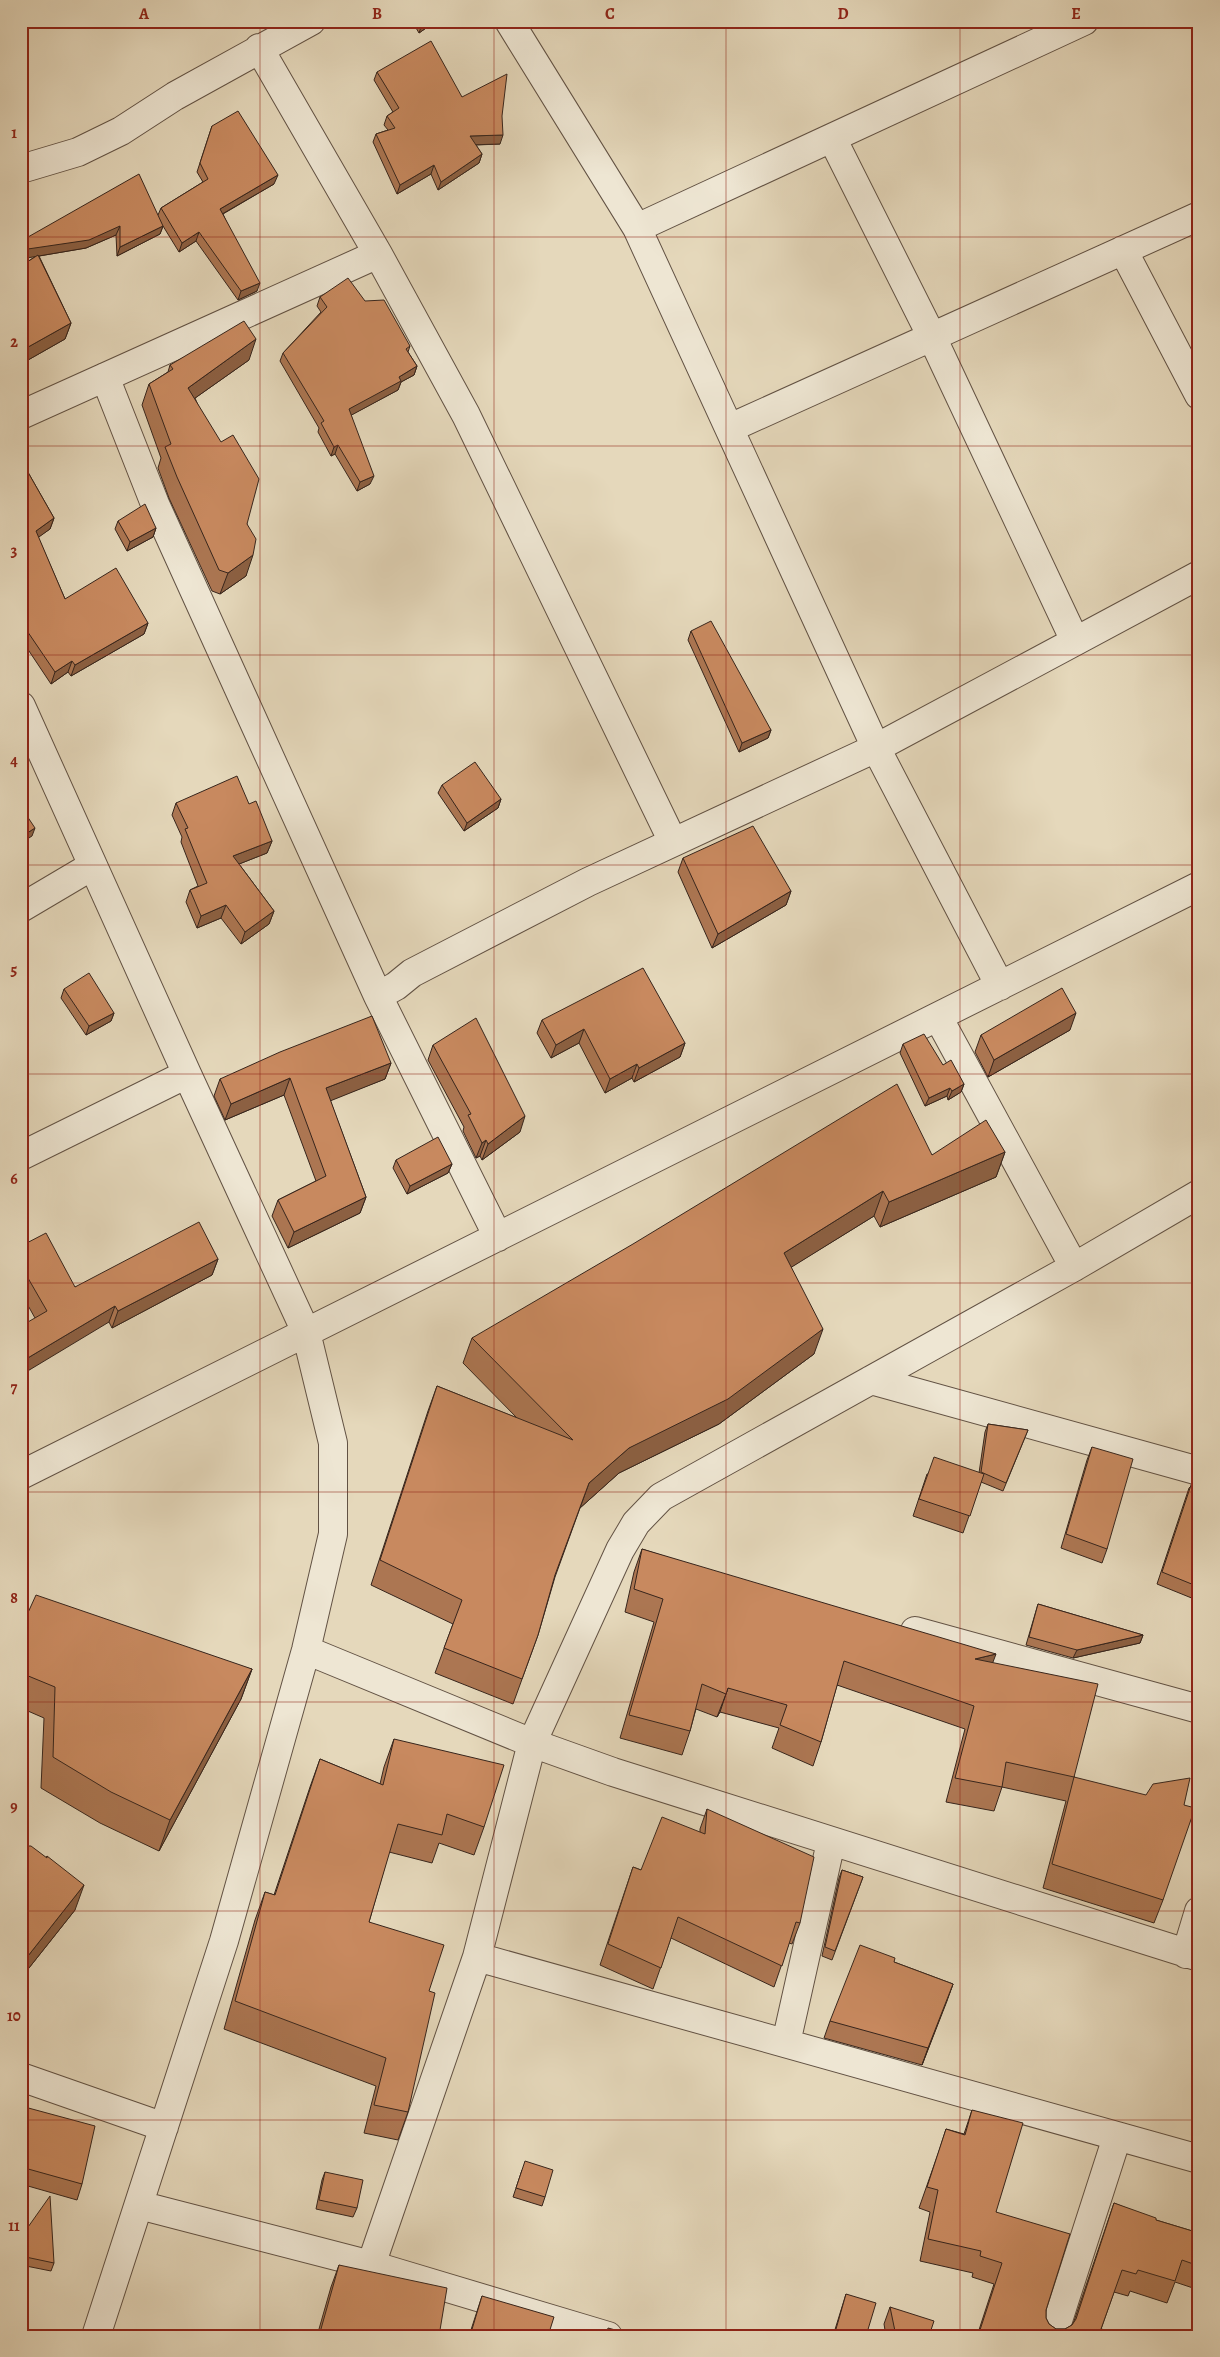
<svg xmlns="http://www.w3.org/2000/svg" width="1220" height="2357" viewBox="0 0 1220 2357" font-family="Alegreya,serif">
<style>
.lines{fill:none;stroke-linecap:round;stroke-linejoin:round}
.minor-casing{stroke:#625244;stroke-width:30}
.minor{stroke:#eee6d3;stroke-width:28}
.wall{fill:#ac7652;stroke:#37251c}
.shaded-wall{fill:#8c6042;stroke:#37251c}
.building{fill:#c8895f;stroke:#37251c}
.grid{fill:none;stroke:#8f2418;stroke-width:1;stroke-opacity:0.55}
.neatline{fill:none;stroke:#8f2418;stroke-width:2}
.grid-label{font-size:16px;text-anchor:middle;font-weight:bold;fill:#8f2418}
</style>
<rect width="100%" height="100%" fill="#e5d8bb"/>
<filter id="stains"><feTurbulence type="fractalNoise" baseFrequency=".004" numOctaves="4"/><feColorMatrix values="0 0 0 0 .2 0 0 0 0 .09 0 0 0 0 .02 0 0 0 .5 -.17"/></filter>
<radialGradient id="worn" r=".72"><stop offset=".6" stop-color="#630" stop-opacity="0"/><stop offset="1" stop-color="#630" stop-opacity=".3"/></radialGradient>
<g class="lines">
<defs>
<path id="minor" d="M 509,21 L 637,228 L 876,748 L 1000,986
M 259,48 L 378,254 L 466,415 L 673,842
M 832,138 L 932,337 L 1075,641
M 21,169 L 78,152 L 121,131 L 175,96 L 311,21
M 637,228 L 1084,21
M 1123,250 L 1199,395
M 105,377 L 155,504 L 378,996
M 21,415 L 378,254
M 730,428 L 1199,216
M 21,706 L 187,1074 L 306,1332 L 333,1443 L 333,1534 L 306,1650 L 224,1941 L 96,2336
M 21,908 L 92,866
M 938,1017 L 1074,1267
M 21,1156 L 187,1074
M 498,1237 L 378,996 L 396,986 L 412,973 L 588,882 L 876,748 L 1199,575
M 871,1380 L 1199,1471
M 21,1475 L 1199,886
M 915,1631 L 1199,1709
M 306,1650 L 532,1743 L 613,1772 L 1199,1957
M 1186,1954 L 1199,1911
M 477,1957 L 1199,2159
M 786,2043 L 831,1842
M 21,2077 L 164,2127
M 139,2205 L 371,2265 L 608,2336
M 371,2265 L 477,1957 L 532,1743 L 620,1550 L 636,1523 L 661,1497 L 1074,1267 L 1199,1194
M 1053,2336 L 1117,2137"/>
</defs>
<use href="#minor" class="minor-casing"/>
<use href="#minor" class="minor"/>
</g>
<path class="wall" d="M 412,21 L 436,21 L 419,33 Z
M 377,72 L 462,97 L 500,144 L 476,145 L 482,154 L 479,163 L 438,190 L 431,174 L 397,194 L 373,142 L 376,134 L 388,130 L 384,125 L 387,116 L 393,112 L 374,80 Z
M 212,126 L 274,184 L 223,214 L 257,291 L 238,300 L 196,241 L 179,252 L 163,226 L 160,234 L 117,256 L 116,235 L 86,248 L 39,256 L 71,323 L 65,339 L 21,364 L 21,266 L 36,256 L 21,241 L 158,215 L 161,208 L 203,182 L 197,172 Z
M 320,297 L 365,301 L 410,346 L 408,352 L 417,366 L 414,375 L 401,382 L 398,390 L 351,415 L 370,484 L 357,491 L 335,454 L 331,456 L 318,432 L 319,428 L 280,361 L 283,353 L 321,312 L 317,306 Z
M 1199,349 L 1199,361 L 1196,356 Z
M 249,360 L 195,398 L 247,524 L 246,576 L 220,594 L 212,591 L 169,498 L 158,468 L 161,458 L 142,405 L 149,384 L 168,372 L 170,365 Z
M 21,460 L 54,518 L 50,529 L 38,537 L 65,599 L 148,623 L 144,634 L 71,676 L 68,672 L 51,684 L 21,639 Z
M 118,521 L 156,528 L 153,537 L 127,551 L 115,529 Z
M 691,631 L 771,730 L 768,738 L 739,752 L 688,640 Z
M 442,785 L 501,799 L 498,808 L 464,831 L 438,793 Z
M 176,803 L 249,804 L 272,841 L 267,853 L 239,864 L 274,911 L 269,924 L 241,944 L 221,918 L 197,928 L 186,902 L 190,890 L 198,886 L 181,842 L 182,837 L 172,815 Z
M 683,858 L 791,891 L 786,905 L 712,948 L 678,872 Z
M 64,989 L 114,1013 L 111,1021 L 86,1035 L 61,998 Z
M 542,1020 L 685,1043 L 680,1057 L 634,1082 L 632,1078 L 605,1093 L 579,1043 L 551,1058 L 537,1033 Z
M 1070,1030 L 988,1077 L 975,1052 L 981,1035 Z
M 903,1044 L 943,1065 L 964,1084 L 961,1092 L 948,1100 L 947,1096 L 925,1106 L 900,1053 Z
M 433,1045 L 520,1132 L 482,1160 L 480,1156 L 476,1158 L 463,1131 L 464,1127 L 428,1060 Z
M 391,1063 L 385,1079 L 330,1100 L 366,1197 L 360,1213 L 288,1248 L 272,1216 L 278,1200 L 316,1181 L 284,1095 L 225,1120 L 214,1096 L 220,1079 Z
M 1005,1152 L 996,1177 L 880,1227 L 874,1216 L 791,1267 L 814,1354 L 719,1424 L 619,1473 L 580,1508 L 555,1577 L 538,1635 L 513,1704 L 435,1673 L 453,1624 L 371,1585 L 428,1411 L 437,1386 L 517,1418 L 463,1363 L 472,1338 L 932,1155 Z
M 396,1160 L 452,1164 L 448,1173 L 407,1194 L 393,1168 Z
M 21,1246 L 75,1287 L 218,1259 L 212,1275 L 112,1328 L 109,1322 L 35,1318 L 21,1293 Z
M 988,1424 L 1028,1430 L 1003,1491 L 981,1482 L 963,1533 L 913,1516 L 927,1474 L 979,1473 L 985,1432 Z
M 1092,1447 L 1107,1549 L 1102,1563 L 1061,1548 L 1087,1460 Z
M 1199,1478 L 1199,1601 L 1157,1584 L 1189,1488 Z
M 642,1549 L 993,1663 L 1163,1900 L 1154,1923 L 1043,1888 L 1066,1801 L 1002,1787 L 994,1811 L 946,1802 L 965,1729 L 837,1685 L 821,1742 L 813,1766 L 772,1748 L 779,1728 L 720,1712 L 717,1717 L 696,1709 L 690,1731 L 682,1755 L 620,1738 L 654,1622 L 625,1612 L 634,1572 Z
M 1038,1604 L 1143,1635 L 1140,1643 L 1073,1658 L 1026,1645 Z
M 21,1628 L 252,1669 L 241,1699 L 159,1851 L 100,1823 L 41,1788 L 44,1718 L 21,1708 Z
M 394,1739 L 484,1827 L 474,1855 L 439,1843 L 432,1863 L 389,1852 L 369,1922 L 429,1991 L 408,2112 L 398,2140 L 364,2133 L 376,2086 L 224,2029 L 255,1920 L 265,1892 L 274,1895 L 310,1787 L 320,1759 L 380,1784 L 384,1767 Z
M 707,1809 L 800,1923 L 792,1944 L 789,1943 L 774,1987 L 671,1938 L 653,1989 L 600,1965 L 633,1867 L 641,1870 L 700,1832 L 700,1829 Z
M 21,1846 L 46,1858 L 47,1856 L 75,1910 L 21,1978 Z
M 842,1870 L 863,1877 L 832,1960 L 822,1956 L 839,1878 Z
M 894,1962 L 953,1984 L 922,2065 L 824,2038 L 830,2021 Z
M 21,2106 L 82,2184 L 77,2200 L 21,2184 Z
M 972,2110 L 996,2212 L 1046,2310 L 1046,2318 L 1049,2324 L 1056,2329 L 1065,2329 L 1072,2325 L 1074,2321 L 1114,2203 L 1156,2220 L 1199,2233 L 1199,2290 L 1175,2282 L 1167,2303 L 1130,2291 L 1128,2296 L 1114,2292 L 1101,2329 L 1126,2336 L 977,2336 L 994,2284 L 972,2277 L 973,2273 L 920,2261 L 930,2212 L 919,2208 L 939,2151 L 946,2129 L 964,2134 Z
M 522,2170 L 545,2197 L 542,2206 L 513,2197 Z
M 325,2172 L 357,2208 L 353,2217 L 316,2209 L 322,2180 Z
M 21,2237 L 54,2263 L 51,2271 L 21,2265 Z
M 339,2265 L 439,2336 L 317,2336 L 331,2287 Z
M 846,2294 L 866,2336 L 833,2336 Z
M 482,2296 L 548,2336 L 469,2336 Z
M 890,2307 L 929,2336 L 886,2336 L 884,2324 Z"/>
<path class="shaded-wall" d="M 426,21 L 436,21 L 419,33 L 422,24 Z
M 503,135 L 500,144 L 467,145 L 470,136 Z
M 482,154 L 479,163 L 438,190 L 441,182 Z
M 434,165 L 431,174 L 397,194 L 400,185 Z
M 278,175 L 274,184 L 217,217 L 220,209 Z
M 120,226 L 116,235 L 86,248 L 21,259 L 21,250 Z
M 163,226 L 160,234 L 117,256 L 120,247 Z
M 199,232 L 196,241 L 179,252 L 182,243 Z
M 260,283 L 257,291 L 238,300 L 241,291 Z
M 71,323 L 65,339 L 21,364 L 21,351 Z
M 256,339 L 249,360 L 181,408 L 188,388 Z
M 417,366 L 414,375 L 401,382 L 398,390 L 346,418 L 349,409 L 399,377 Z
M 338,445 L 335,454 L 331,456 L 334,447 Z
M 374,476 L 370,484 L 357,491 L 360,482 Z
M 54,518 L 50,529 L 32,542 L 36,531 Z
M 156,528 L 153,537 L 127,551 L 130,542 Z
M 253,555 L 246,576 L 220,594 L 228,573 Z
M 148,623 L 144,634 L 71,676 L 75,665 Z
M 72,661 L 68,672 L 51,684 L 55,672 Z
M 771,730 L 768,738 L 739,752 L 742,743 Z
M 501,799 L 498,808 L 464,831 L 467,823 Z
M 35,828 L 32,836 L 21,843 L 21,837 Z
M 272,841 L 267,853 L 229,868 L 233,856 Z
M 791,891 L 786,905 L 712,948 L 718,934 Z
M 226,905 L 221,918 L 197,928 L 201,916 Z
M 274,911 L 269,924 L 241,944 L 245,932 Z
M 114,1013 L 111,1021 L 86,1035 L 89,1026 Z
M 1076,1013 L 1070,1030 L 988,1077 L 994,1060 Z
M 584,1029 L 579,1043 L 551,1058 L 556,1045 Z
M 685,1043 L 680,1057 L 634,1082 L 639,1068 Z
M 391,1063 L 385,1079 L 320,1105 L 326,1088 Z
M 637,1064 L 632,1078 L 605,1093 L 610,1079 Z
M 290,1078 L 284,1095 L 225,1120 L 231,1104 Z
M 964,1084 L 961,1092 L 948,1100 L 952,1091 Z
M 950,1088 L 947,1096 L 925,1106 L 929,1098 Z
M 525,1116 L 520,1132 L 482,1160 L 488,1144 Z
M 486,1140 L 480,1156 L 476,1158 L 482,1143 Z
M 1005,1152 L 996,1177 L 880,1227 L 889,1202 Z
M 452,1164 L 448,1173 L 407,1194 L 410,1186 Z
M 883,1191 L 874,1216 L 774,1278 L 784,1253 Z
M 366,1197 L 360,1213 L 288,1248 L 294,1232 Z
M 218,1259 L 212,1275 L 112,1328 L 118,1311 Z
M 115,1306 L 109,1322 L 21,1375 L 21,1362 Z
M 823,1329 L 814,1354 L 719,1424 L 619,1473 L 580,1508 L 589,1483 L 629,1448 Z
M 1143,1635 L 1140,1643 L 1073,1658 L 1077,1650 Z
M 996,1654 L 987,1678 L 975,1659 Z
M 252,1669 L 241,1699 L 159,1851 L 170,1820 Z
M 728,1688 L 720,1712 L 717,1717 L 726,1694 Z
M 84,1885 L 75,1910 L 21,1978 L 21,1969 L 24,1961 Z
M 953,1984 L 947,2001 L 922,2065 L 928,2048 Z"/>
<path class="building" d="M 420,21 L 426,21 L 422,24 Z
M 431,41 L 462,97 L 507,74 L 502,116 L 503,135 L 470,136 L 482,154 L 441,182 L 434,165 L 400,185 L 376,134 L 395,128 L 387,116 L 399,108 L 377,72 Z
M 238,111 L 278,175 L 220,209 L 260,283 L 241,291 L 199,232 L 182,243 L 161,208 L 208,179 L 200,163 L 212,126 Z
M 139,174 L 163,226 L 120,247 L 120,226 L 89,240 L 21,250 L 21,241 Z
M 38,255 L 71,323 L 21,351 L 21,266 Z
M 348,278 L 365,301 L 384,300 L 410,346 L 406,349 L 417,366 L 399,377 L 401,381 L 349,409 L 374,476 L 360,482 L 338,445 L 334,447 L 321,423 L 324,421 L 283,353 L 327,307 L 320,297 Z
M 244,321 L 256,339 L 188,388 L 221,442 L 233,435 L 259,479 L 247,524 L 256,539 L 253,555 L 228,573 L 219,570 L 177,477 L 165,447 L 171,444 L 149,384 L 173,369 L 170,365 Z
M 21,460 L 54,518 L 36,531 L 65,599 L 116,568 L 148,623 L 75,665 L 72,661 L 55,672 L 21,622 Z
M 145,504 L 156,528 L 130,542 L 118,521 Z
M 711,621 L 771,730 L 742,743 L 691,631 Z
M 475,762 L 501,799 L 467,823 L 442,785 Z
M 237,776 L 249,804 L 256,801 L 272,841 L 233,856 L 274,911 L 245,932 L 226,905 L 201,916 L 190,890 L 207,883 L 185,829 L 188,828 L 176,803 Z
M 21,807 L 35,828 L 21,837 Z
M 753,826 L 791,891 L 718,934 L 683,858 Z
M 643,968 L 685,1043 L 639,1068 L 637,1064 L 610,1079 L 584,1029 L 556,1045 L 542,1020 Z
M 89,973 L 114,1013 L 89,1026 L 64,989 Z
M 1062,988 L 1076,1013 L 994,1060 L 981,1035 Z
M 372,1016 L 391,1063 L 326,1088 L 366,1197 L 294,1232 L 278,1200 L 326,1176 L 290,1078 L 231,1104 L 220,1079 L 280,1052 Z
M 476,1018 L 525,1116 L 488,1144 L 486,1140 L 482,1143 L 468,1115 L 471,1114 L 433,1045 Z
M 924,1034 L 943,1065 L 951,1060 L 964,1084 L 952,1091 L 950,1088 L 929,1098 L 903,1044 Z
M 897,1084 L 932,1155 L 986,1120 L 1005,1152 L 889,1202 L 883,1191 L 784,1253 L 823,1329 L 728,1399 L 629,1448 L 589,1483 L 555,1575 L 538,1635 L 522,1679 L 444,1648 L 462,1600 L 380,1560 L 437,1386 L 573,1440 L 472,1338 L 633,1244 Z
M 438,1137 L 452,1164 L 410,1186 L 396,1160 Z
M 199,1222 L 218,1259 L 118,1311 L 115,1306 L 21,1362 L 21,1326 L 47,1311 L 21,1266 L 21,1246 L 46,1233 L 75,1287 Z
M 988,1424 L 1028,1430 L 1006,1483 L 981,1472 Z
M 1092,1447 L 1133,1459 L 1107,1549 L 1066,1534 Z
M 934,1457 L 984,1474 L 970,1516 L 919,1499 Z
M 1194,1476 L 1199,1478 L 1199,1587 L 1162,1572 Z
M 642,1549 L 996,1654 L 975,1659 L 1098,1684 L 1074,1777 L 1006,1762 L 1002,1787 L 955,1778 L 974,1706 L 844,1661 L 821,1742 L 780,1725 L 787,1705 L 728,1688 L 726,1694 L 702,1684 L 690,1731 L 629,1715 L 663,1599 L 634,1589 Z
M 36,1595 L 252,1669 L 170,1820 L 111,1792 L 53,1757 L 55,1687 L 21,1673 L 21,1628 Z
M 1038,1604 L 1143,1635 L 1077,1650 L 1029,1637 Z
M 394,1739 L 504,1765 L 484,1827 L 447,1814 L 442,1835 L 398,1824 L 369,1922 L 444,1945 L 429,1991 L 435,1993 L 408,2112 L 374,2105 L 386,2058 L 235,2001 L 265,1892 L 275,1895 L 320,1759 L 383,1785 Z
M 1074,1777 L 1146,1795 L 1153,1784 L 1190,1778 L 1184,1805 L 1195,1808 L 1163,1900 L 1052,1864 Z
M 707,1809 L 814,1857 L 800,1923 L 796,1922 L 782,1966 L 678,1917 L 661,1968 L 608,1944 L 633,1867 L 641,1870 L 662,1817 L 705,1834 Z
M 21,1846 L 31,1846 L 47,1858 L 47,1856 L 84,1885 L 24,1961 L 21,1958 Z
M 842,1870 L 863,1877 L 835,1951 L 825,1947 Z
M 860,1945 L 895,1958 L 894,1962 L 953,1984 L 928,2048 L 830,2021 Z
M 21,2106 L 95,2126 L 82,2184 L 21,2167 Z
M 972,2110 L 1023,2123 L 996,2212 L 1070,2234 L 1046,2310 L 1046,2318 L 1049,2324 L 1056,2329 L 1065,2329 L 1072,2325 L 1076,2319 L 1114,2203 L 1156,2218 L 1156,2220 L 1199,2233 L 1199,2266 L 1182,2260 L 1175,2281 L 1138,2270 L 1136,2274 L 1122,2270 L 1101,2329 L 1126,2336 L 978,2336 L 1002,2263 L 980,2256 L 981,2251 L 928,2239 L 938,2190 L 927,2187 L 946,2129 L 965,2135 Z
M 525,2161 L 553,2170 L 545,2197 L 516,2188 Z
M 325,2172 L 363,2180 L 357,2208 L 319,2200 Z
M 50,2196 L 54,2263 L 21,2256 L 21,2237 Z
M 339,2265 L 447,2288 L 439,2336 L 319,2336 Z
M 846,2294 L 876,2303 L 866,2336 L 834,2336 Z
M 482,2296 L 554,2317 L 548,2336 L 470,2336 Z
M 890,2307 L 934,2321 L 929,2336 L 896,2336 Z
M 608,2328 L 638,2336 L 606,2336 Z
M 253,2332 L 266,2336 L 253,2336 Z"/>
<path class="grid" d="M 260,21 L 260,2336M 494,21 L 494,2336M 726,21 L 726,2336M 960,21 L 960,2336M 21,237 L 1199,237M 21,446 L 1199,446M 21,655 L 1199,655M 21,865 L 1199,865M 21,1074 L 1199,1074M 21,1283 L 1199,1283M 21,1492 L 1199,1492M 21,1702 L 1199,1702M 21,1911 L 1199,1911M 21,2120 L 1199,2120"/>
<rect width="1220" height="2357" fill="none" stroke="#e5d8bb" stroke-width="55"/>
<rect x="28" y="28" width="1164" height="2302" class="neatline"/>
<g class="grid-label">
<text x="144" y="19">A</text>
<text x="377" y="19">B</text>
<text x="610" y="19">C</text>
<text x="843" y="19">D</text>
<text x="1076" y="19">E</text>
<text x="14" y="138">1</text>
<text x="14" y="347">2</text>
<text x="14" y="556">3</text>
<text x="14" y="766">4</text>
<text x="14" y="975">5</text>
<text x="14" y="1184">6</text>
<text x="14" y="1393">7</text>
<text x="14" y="1603">8</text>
<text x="14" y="1812">9</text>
<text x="14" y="2021">10</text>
<text x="14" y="2231">11</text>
</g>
<rect width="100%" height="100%" filter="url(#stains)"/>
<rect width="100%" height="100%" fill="url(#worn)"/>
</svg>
